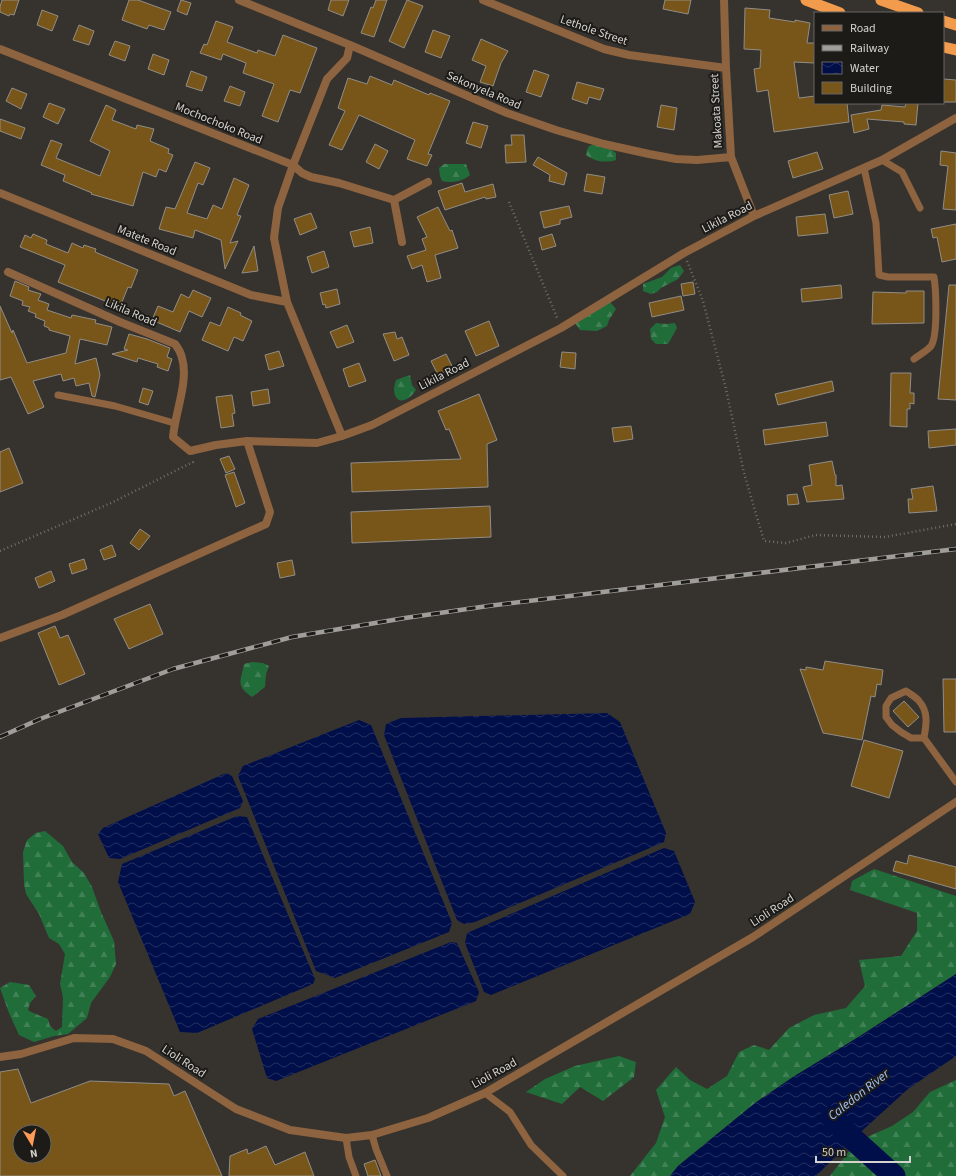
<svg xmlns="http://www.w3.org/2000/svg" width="956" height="1176" viewBox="0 0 956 1176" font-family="'Source Sans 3',sans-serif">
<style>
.forest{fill:url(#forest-firs)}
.water{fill:url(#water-waves)}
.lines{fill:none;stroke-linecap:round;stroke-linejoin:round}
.river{stroke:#000e49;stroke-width:23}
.building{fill:#785519;stroke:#918d87;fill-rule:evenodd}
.path{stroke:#716e6a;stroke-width:2.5;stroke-dasharray:1 3;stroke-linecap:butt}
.service{stroke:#8e633f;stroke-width:7}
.minor{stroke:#8e633f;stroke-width:8}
.trunk{stroke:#f29b4c;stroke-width:11}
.rail-casing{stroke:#a09e9a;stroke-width:4.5}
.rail{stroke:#1c1b18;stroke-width:3;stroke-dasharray:9;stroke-linecap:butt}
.labels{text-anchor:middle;stroke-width:4;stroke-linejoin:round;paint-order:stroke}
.street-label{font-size:12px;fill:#d5d3d0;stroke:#1c1b18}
.water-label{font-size:13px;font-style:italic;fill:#a6c2f9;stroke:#1c1b18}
</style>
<defs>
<pattern id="forest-firs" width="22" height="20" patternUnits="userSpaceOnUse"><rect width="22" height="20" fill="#216d3a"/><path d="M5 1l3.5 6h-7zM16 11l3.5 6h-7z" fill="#408155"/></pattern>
<pattern id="water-waves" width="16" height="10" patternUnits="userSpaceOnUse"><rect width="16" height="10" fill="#000e49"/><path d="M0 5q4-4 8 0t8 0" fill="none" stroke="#243062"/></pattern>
</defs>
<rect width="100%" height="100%" fill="#36332e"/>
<path class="forest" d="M 595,144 L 609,148 L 616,153 L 616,160 C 606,163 595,162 586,155 L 587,150 L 589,146 Z
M 444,164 L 466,164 L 470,175 C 462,182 452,183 442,181 L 440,176 L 439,168 Z
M 680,265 L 684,271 L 678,279 L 661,288 L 657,292 L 651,294 L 643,291 L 643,284 L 662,277 L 671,268 Z
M 610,302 L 616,309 L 609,320 L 607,326 L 597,331 L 580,330 L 575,323 Z
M 656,323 L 666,324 L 675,323 L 677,328 L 668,344 L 656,344 L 651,339 L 650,329 Z
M 410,375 L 412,385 L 416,390 C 403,409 389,400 396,380 Z
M 252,662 L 263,663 L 269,666 L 266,674 L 265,687 L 252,697 C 235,685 241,681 244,664 Z
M 45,831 L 63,846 L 72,862 L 84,873 L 92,887 L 101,912 L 114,941 L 116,964 L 110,977 L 91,1003 L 87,1018 L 68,1034 L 54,1036 L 34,1042 L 19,1035 L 9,1013 L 0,988 L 10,982 L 29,985 L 36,996 L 30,1003 L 28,1010 L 31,1012 L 48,1019 L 50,1026 L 56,1031 L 62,1027 L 63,997 L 60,984 L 65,954 L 59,944 L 49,938 L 39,914 L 26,894 L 24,884 L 23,852 L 27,840 L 36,833 Z
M 874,869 L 956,896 L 956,974 L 860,1036 L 793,1077 L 755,1103 L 678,1166 L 670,1176 L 630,1176 L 656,1143 L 665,1117 L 656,1090 L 676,1067 L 690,1080 L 707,1089 L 727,1076 L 739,1052 L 754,1045 L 769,1050 L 789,1028 L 814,1015 L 846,1008 L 865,986 L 859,960 L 901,956 L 917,931 L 917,913 L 850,890 L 852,881 Z
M 619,1056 L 636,1062 L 634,1077 L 603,1101 L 580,1087 L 562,1104 L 526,1092 L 545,1079 L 575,1066 Z
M 956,1080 L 956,1176 L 830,1176 L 856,1142 L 892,1126 L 913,1112 L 930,1092 Z"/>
<path class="water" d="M 607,713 L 620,722 L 666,833 L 664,842 L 475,922 L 464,924 L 457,920 L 384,735 L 386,724 L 401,718 Z
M 359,720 L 371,725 L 452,923 L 449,932 L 335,978 L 316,971 L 238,776 L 243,766 Z
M 226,773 L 232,776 L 243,801 L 240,808 L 120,859 L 109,858 L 98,834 L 103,828 Z
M 237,816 L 247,817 L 315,979 L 313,984 L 197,1033 L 180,1032 L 118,882 L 122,864 Z
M 664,848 L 674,851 L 695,902 L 690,914 L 491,995 L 484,992 L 465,943 L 467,933 Z
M 451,942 L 457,943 L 479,992 L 476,1001 L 276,1081 L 267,1078 L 252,1029 L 258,1019 Z
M 956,974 L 956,1056 L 908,1089 L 853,1139 L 816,1176 L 670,1176 L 678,1166 L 755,1103 L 793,1077 L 860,1036 Z"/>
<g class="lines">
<path class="river" d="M 832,1117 L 853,1139 L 894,1176"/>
</g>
<path class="building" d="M 2,0 L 19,0 L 14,15 L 10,14 L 9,16 L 0,12 L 0,7 Z
M 129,0 L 138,0 L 171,12 L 164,30 L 149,25 L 147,29 L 122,20 Z
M 181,0 L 191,3 L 187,15 L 177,11 Z
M 331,0 L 349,0 L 343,16 L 328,10 Z
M 376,0 L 387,0 L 374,37 L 361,33 L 371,7 L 373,8 Z
M 407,0 L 423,6 L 404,48 L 389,41 Z
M 665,0 L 691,0 L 688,14 L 663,9 Z
M 745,8 L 770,10 L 769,18 L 795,22 L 795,20 L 810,23 L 807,43 L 815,43 L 814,63 L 794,62 L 799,98 L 815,96 L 815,103 L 847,103 L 849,122 L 774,132 L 768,90 L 757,92 L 754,69 L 760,68 L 761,50 L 744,49 Z
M 42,10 L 58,16 L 52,31 L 37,25 Z
M 216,21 L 233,27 L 227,42 L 257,53 L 258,50 L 275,56 L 283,35 L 317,48 L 300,93 L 290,90 L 278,122 L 262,116 L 274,84 L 243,73 L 246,63 L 223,54 L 221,60 L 200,53 L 204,44 L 207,45 Z
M 79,25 L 94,31 L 89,45 L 73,40 Z
M 433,30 L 450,36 L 441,58 L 425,52 Z
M 481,39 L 508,51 L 501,63 L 493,86 L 480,82 L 486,66 L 472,60 Z
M 115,41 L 130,46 L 125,61 L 109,55 Z
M 153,54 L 169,60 L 164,75 L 148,69 Z
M 534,70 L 549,75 L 541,97 L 526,92 Z
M 191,71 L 207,77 L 202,91 L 186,86 Z
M 370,76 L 392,85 L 394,80 L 429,95 L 430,93 L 450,101 L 428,154 L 432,155 L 427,166 L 407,159 L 415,140 L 359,115 L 342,150 L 329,145 L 345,111 L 338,108 L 348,78 L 367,84 Z
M 943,79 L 956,80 L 956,102 L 943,102 Z
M 577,82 L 604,89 L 600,100 L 589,97 L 587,104 L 572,99 Z
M 230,86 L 245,92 L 240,106 L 224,101 Z
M 12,88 L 27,94 L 21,109 L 6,101 Z
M 49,103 L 65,109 L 58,124 L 43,117 Z
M 906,103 L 918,103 L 916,125 L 904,124 L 904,122 L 867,119 L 869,129 L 854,133 L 851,115 L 881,110 L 882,105 L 905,107 Z
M 106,105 L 116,110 L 112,120 L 136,129 L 137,125 L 154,129 L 150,141 L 169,149 L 168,153 L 173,155 L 166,172 L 159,169 L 156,177 L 143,172 L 133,206 L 91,194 L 92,193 L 63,181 L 65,175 L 41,165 L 51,140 L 62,144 L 56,158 L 100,176 L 110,151 L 90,141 Z
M 661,105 L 677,108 L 674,130 L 657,127 Z
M 0,119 L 25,128 L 21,139 L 0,131 Z
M 473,122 L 488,126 L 481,148 L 466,143 Z
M 511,135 L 524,135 L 526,162 L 506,163 L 505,145 L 512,145 Z
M 375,144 L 388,151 L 379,169 L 366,162 Z
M 941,151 L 956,153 L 956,210 L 943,209 L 948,166 L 940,165 Z
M 817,152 L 823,169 L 793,178 L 788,161 Z
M 538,157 L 567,173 L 564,185 L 549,181 L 550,175 L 533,165 Z
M 195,162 L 210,168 L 203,185 L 198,183 L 187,213 L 207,219 L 213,205 L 222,209 L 234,178 L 249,185 L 237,215 L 241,216 L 230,243 L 238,241 L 225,269 L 221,240 L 195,230 L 193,238 L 159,229 L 166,207 L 175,209 Z
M 587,174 L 605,177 L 602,194 L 584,191 Z
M 462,183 L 465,192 L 493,184 L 496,197 L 486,199 L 485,197 L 445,210 L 438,191 Z
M 848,191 L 853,214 L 834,218 L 829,195 Z
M 569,206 L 572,217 L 560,220 L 560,224 L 544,228 L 540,212 Z
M 438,207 L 450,231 L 452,230 L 458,248 L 435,255 L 441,278 L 427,282 L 422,265 L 412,269 L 407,256 L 426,250 L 422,239 L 427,237 L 417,217 Z
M 311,213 L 317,228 L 300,235 L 294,219 Z
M 825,214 L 828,233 L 798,236 L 796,217 Z
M 956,224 L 956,259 L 942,262 L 937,237 L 933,238 L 931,229 Z
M 370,227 L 373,243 L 354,247 L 350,232 Z
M 33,234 L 47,240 L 46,244 L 68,253 L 72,243 L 83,248 L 84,245 L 96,249 L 95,252 L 138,270 L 131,288 L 128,287 L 120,307 L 58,282 L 65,265 L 20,247 L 25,235 L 31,238 Z
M 552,234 L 556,246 L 542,250 L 539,238 Z
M 254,246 L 258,271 L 242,273 Z
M 324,251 L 329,267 L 312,273 L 307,257 Z
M 15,281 L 29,287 L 28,290 L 41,294 L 38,300 L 49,304 L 47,310 L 71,318 L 72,315 L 96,320 L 95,323 L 112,327 L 107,345 L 80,339 L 75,364 L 96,358 L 100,375 L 95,397 L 92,396 L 89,383 L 76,386 L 74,378 L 63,381 L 61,374 L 33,381 L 44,407 L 28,414 L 11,377 L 0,380 L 0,306 L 12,333 L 13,330 L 27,363 L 66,353 L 70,336 L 49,330 L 49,328 L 44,326 L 45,321 L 35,317 L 36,314 L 28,311 L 30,307 L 22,305 L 23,301 L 10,296 Z
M 693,282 L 695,294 L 683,296 L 681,284 Z
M 841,285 L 842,298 L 802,302 L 801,289 Z
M 949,285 L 956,285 L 956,400 L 938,399 Z
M 337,289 L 340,304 L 326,308 L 325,304 L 323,305 L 320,293 Z
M 193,290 L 211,298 L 202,317 L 189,311 L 180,332 L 152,320 L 158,306 L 173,312 L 181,294 L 189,298 Z
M 906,291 L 924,291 L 924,323 L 872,324 L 873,292 L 906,293 Z
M 681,296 L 684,310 L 652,317 L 649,303 Z
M 228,307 L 241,313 L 240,315 L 252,321 L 243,341 L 234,337 L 228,351 L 202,340 L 210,322 L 220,326 Z
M 489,321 L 499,346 L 476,356 L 465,331 Z
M 347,325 L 354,342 L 337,348 L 330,332 Z
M 395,332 L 397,339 L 402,337 L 409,355 L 394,361 L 383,334 Z
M 129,334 L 147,339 L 170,348 L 167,357 L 172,359 L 168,371 L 157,367 L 158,364 L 138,358 L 137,362 L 112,354 L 128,350 L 124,349 Z
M 279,351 L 284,366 L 269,370 L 265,355 Z
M 562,352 L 576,353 L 575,369 L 560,367 Z
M 446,354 L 453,368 L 438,375 L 431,361 Z
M 359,363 L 366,381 L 349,387 L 343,369 Z
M 891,373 L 911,373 L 910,393 L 914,393 L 914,404 L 910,403 L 910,409 L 907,409 L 907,427 L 890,426 Z
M 832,381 L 834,391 L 778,405 L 775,394 Z
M 143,388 L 153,391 L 148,405 L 139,402 Z
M 268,389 L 270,403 L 253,406 L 251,392 Z
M 479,394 L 497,440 L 487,444 L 488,487 L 352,492 L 351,463 L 461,459 L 449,429 L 446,430 L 438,411 Z
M 232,395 L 235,413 L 232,414 L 234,426 L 221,428 L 216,397 Z
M 826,422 L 828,436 L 765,445 L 763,430 Z
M 631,426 L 633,439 L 614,442 L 612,428 Z
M 956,429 L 956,445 L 929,448 L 928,431 Z
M 9,448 L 23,483 L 0,492 L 0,452 Z
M 229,456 L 235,469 L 226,473 L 220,459 Z
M 832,461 L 835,475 L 836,475 L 836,486 L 842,485 L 844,499 L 807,502 L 803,487 L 812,485 L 809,465 Z
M 234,472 L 245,503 L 236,507 L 225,475 Z
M 933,486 L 937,511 L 909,513 L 908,499 L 913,499 L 911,489 Z
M 797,494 L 799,504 L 788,505 L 787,495 Z
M 490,506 L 491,537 L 352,543 L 351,512 Z
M 140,529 L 150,536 L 139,550 L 130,543 Z
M 112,545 L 116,556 L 104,560 L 100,550 Z
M 84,559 L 87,569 L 72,574 L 69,564 Z
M 292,560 L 295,575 L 280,578 L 277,563 Z
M 51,571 L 55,581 L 39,588 L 35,578 Z
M 150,604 L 163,634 L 129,649 L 114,619 Z
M 55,626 L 60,638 L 68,635 L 85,674 L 59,685 L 38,633 Z
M 825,661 L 883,670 L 881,685 L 877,684 L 875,697 L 871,696 L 862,740 L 823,733 L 800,669 L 806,670 L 806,667 L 823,670 Z
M 943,679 L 956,679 L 956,732 L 944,732 Z
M 904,701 L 919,717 L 908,727 L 893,711 Z
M 864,740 L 903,751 L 889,798 L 851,786 Z
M 909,855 L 956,867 L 956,889 L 893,871 L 896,861 L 907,864 Z
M 18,1069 L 31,1103 L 90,1081 L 169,1084 L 174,1096 L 185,1091 L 222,1176 L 0,1176 L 0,1072 ZM 20,1132 L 44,1132 L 44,1156 L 20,1156 Z
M 266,1146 L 275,1165 L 305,1152 L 314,1176 L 229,1176 L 230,1156 L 247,1149 L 248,1154 Z
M 375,1160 L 381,1176 L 368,1176 L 364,1164 Z"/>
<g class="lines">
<path class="path" d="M 509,202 L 558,320
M 687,261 L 703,301 L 726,389 L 744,473 L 764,541 L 786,543 L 816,535 L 885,537 L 956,524
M 0,551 L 111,503 L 193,462 L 192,459"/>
<path class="service" d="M 882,160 L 902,172 L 920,208
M 864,168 L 876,223 L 879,275 L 888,277 L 934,277 C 936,290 938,336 931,346 C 927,351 919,355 914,359
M 58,395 L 115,406 L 174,423
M 924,738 L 911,738 L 901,732 L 892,725 L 886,717 L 886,706 L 891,698 L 906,691 C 910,694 916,697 919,701 C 929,712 926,726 924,738 L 956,782
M 485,1093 L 510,1112 L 531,1145 L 563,1176
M 372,1135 L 376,1149 L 387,1176
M 346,1138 L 349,1157 L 356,1176"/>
<path class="minor" d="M 239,0 L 350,45 L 507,113 L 556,130 L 604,144 L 649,154 L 676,159 L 697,160 L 731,157
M 483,0 L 604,49 L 629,55 L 726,68
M 724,0 L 726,68 L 731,157 L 754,216
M 0,49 L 293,165 L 302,173 L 311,177 L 339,183 L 394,200 L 428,182
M 0,193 L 251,295 L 287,302
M 394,200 L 402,242
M 8,272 L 120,322 L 175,344 C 178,348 181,353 182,358 C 189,380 175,413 173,437 L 190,451 L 216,445 L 247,441 L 317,443 L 342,436 L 372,425 L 561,328 L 684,253 L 754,216 L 882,160 L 956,118
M 342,436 L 287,302 L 274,238 L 278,208 L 293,165 L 327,79 L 347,58 L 350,45
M 0,638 L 62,615 L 266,524 L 270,512 L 247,441
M 0,1057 L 21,1054 L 74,1038 L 113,1039 L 146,1051 L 236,1109 L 290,1130 L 346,1138 L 372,1135 L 428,1118 L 485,1093 L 753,937 L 956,802"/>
<path class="trunk" d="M 806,0 L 840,13
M 881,0 L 918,13
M 943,21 L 956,25
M 943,47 L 956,50"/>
<defs>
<path id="rail" d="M 0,737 L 40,719 L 173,669 L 292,637 L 405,618 L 488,606 L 956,549"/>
</defs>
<use href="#rail" class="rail-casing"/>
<use href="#rail" class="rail"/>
</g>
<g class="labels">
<g class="street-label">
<text transform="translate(594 30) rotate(19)" y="4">Lethole Street</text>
<text transform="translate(484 90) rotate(23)" y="4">Sekonyela Road</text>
<text transform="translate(716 111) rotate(-93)" y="4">Makoata Street</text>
<text transform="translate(219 123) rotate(22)" y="4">Mochochoko Road</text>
<text transform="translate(727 217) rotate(-27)" y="4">Likila Road</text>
<text transform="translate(147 240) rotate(22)" y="4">Matete Road</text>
<text transform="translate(131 312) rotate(23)" y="4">Likila Road</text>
<text transform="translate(444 374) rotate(-27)" y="4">Likila Road</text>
<text transform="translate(772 910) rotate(-33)" y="4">Lioli Road</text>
<text transform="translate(184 1061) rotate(33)" y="4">Lioli Road</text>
<text transform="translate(494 1073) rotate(-29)" y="4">Lioli Road</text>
</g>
<g class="water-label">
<text transform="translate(858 1094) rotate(-38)" y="5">Caledon River</text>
</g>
</g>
<rect x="814" y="12" width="130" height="92" fill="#1c1b18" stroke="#666562"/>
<rect x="822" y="25" width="20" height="6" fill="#8e633f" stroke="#666562"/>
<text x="850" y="32" font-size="12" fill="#d5d3d0">Road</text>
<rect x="822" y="45" width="20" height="6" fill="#a09e9a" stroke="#666562"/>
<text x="850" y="52" font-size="12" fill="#d5d3d0">Railway</text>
<rect x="822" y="62" width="20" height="12" fill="url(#water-waves)" stroke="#666562"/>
<text x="850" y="72" font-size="12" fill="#d5d3d0">Water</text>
<rect x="822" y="82" width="20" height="12" fill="#785519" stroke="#666562"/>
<text x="850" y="92" font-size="12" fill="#d5d3d0">Building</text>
<g transform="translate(32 1144) rotate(170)"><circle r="19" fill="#1c1b18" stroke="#666562"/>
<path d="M0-3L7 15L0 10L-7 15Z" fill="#fe9b58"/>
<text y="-6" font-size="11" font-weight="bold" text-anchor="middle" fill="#d5d3d0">N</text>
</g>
<path d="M816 1156v6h94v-6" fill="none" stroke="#d5d3d0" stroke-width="2"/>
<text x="822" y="1156" font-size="12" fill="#d5d3d0" stroke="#1c1b18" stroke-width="3" paint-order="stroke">50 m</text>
</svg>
